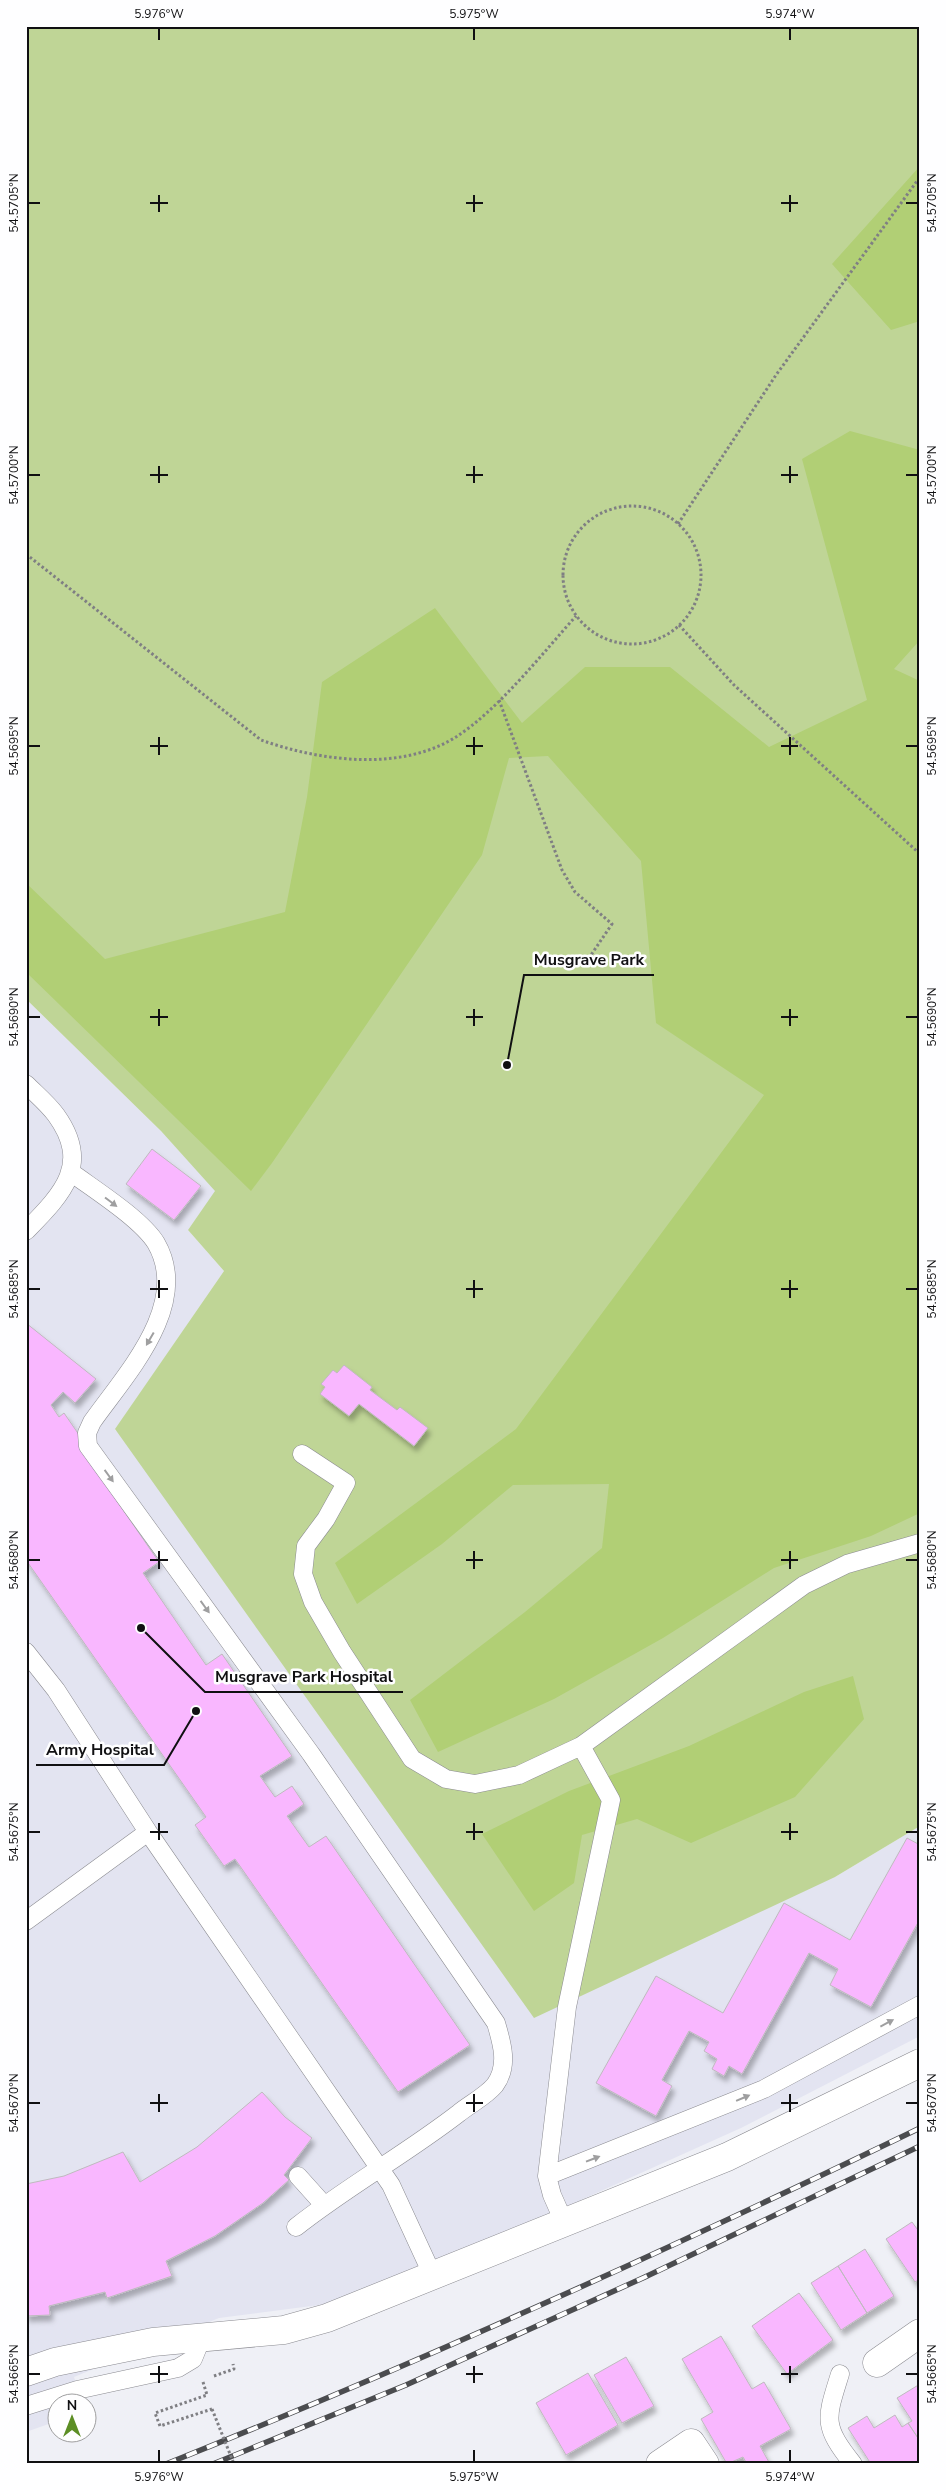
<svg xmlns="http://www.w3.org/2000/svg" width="946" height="2490" viewBox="0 0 946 2490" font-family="'Nunito Sans',sans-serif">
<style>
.built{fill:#e3e4f1}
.green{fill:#bfd596}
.forest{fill:#b1cf75}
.building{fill:#f9b7ff;stroke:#bebabe;filter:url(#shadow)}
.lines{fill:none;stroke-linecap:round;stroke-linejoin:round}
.service-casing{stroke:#8b8b91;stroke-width:19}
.minor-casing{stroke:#8b8b91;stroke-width:29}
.path{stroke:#7f7f83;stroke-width:3;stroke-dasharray:2.5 2.5;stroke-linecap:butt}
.service{stroke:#fff;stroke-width:18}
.minor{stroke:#fff;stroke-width:28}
.rail-casing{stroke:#4b4c4f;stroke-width:5.5}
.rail{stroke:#fefeff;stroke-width:4;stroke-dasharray:11;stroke-linecap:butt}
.path-bridge{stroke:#7f7f83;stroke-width:3;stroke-dasharray:2.5 2.5;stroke-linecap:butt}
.oneway{fill:#9f9fa0}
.ticks{fill:none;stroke:#101012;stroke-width:2}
.leader{fill:none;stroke:#101012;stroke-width:2}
.callout-dot{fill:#101012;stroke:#fefeff;stroke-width:2}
.callout-label{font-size:16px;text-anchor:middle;font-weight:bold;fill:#101012;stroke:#fefeff;stroke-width:5;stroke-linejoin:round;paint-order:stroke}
.neatline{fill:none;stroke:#101012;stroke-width:2}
.ticks-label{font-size:12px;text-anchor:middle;fill:#101012}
</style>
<defs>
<filter id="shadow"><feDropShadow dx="3" dy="5.5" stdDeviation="2.5" flood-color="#0004"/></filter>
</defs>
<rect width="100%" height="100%" fill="#eff0f6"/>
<path class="built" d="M 26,999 L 161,1131 L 216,1191 L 188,1230 L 224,1271 L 115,1430 L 835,1877 L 920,1826 L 920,2036 L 741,2128 L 494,2239 L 342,2302 L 219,2318 L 74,2377 L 82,2402 L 58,2402 L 57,2421 L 26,2432 Z"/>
<path class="green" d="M 26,26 L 920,26 L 920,1826 L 835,1877 L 534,2018 L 115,1429 L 224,1271 L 188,1230 L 215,1191 L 161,1131 L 26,999 Z"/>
<path class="forest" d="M 920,166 L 920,321 L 891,330 L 832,264 Z
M 850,431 L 920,450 L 920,640 L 894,669 L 920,681 L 920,1513 L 871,1536 L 774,1568 L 663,1638 L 554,1699 L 438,1752 L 410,1700 L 525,1612 L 602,1548 L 609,1484 L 513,1485 L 442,1544 L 357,1604 L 335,1563 L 516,1429 L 764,1095 L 656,1023 L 641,861 L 548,756 L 509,758 L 482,855 L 272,1163 L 251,1191 L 26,972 L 26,883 L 105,959 L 285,912 L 307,797 L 322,682 L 435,608 L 522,723 L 585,667 L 670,667 L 769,747 L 867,700 L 802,459 Z
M 853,1676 L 864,1719 L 795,1797 L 691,1843 L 637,1819 L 582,1835 L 574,1883 L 534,1911 L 482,1834 L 569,1791 L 689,1746 L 804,1692 Z"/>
<path class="building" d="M 152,1149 L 201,1186 L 174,1220 L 126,1184 Z
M 26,1323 L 96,1379 L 75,1403 L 63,1392 L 51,1405 L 59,1417 L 64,1413 L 84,1442 L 79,1446 L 159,1562 L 143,1573 L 206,1665 L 222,1654 L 292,1756 L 260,1776 L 275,1797 L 292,1786 L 304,1804 L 287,1816 L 309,1847 L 326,1836 L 470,2045 L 398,2092 L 235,1859 L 224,1866 L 195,1825 L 206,1817 L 26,1560 Z
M 344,1365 L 372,1387 L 370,1390 L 397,1410 L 400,1407 L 428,1428 L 414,1446 L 359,1404 L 349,1416 L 320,1394 L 325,1387 L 321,1384 L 333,1370 L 337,1373 Z
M 907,1838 L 920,1845 L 920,1919 L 871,2007 L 830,1985 L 838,1969 L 809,1953 L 742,2074 L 729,2066 L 724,2076 L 712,2069 L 717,2059 L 704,2051 L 709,2042 L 689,2031 L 662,2080 L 672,2086 L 656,2116 L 596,2083 L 656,1976 L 723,2013 L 784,1903 L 850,1940 Z
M 262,2092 L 285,2117 L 312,2138 L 284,2175 L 289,2180 L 263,2203 L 215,2236 L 166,2261 L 172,2276 L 107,2298 L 105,2292 L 49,2306 L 50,2315 L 26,2316 L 26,2184 L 64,2176 L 123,2152 L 140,2182 L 197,2147 Z
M 912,2222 L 920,2233 L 920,2279 L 915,2282 L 886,2239 Z
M 865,2249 L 894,2296 L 867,2313 L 838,2266 Z
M 838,2266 L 867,2313 L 841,2330 L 811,2283 Z
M 799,2293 L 833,2340 L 787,2374 L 752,2326 Z
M 721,2336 L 752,2389 L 764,2382 L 791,2429 L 760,2446 L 770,2464 L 747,2464 L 743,2457 L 727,2464 L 701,2419 L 713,2412 L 682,2359 Z
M 626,2357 L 654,2406 L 622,2423 L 594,2375 Z
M 588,2373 L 618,2425 L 566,2455 L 536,2403 Z
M 920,2384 L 920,2441 L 908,2423 L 912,2421 L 897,2398 Z
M 895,2415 L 902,2427 L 908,2423 L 920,2441 L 919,2464 L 871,2464 L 848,2428 L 867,2416 L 874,2428 Z"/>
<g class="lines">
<defs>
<path id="service" d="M 26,1084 C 36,1094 48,1104 56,1115 C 92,1165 62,1194 26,1231
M 72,1173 C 95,1190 141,1219 156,1243 C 192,1305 125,1375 92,1422 L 87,1433 L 88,1446 L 311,1754 L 496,2023 C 502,2043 509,2066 495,2085 C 486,2096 470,2104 459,2113 C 406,2154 348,2186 296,2227
M 302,1454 L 346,1483 L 326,1519 L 306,1546 L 303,1574 L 313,1602 L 342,1652 L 412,1759 L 446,1779 L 475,1784 L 519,1775 L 581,1746 L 804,1585 L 847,1564 L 920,1543
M 26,1652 L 56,1690 L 148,1832 L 391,2185 L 432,2274
M 26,1921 L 148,1832
M 298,2176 L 324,2205
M 547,2176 L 764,2089 L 920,2005
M 564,2222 L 552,2195 L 547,2176 L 567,2007 L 611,1800 L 581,1746
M 840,2374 C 826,2419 822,2425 853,2464
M 26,2406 L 77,2390 L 178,2368 L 193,2359 L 202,2337"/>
<path id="minor" d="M 877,2363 L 920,2333
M 26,2372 L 55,2362 L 153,2342 L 284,2330 L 327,2318 L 727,2157 L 920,2063
M 660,2464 L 691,2443 L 705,2464"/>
</defs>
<use href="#service" class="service-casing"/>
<use href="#minor" class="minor-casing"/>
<path class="path" d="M563 575a69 69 0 1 1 138 0a69 69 0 1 1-138 0Z
M 678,524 L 776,375 L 920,177
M 26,554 L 261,740 C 320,761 400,772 456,737 C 498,710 542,654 576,616
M 679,625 L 734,685 L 920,854
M 499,700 L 562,870 L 575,892 L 612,924 L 589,958
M 214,2376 L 234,2369 L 233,2364
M 203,2382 L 207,2395 L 155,2413 L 160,2426 L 212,2409"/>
<use href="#service" class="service"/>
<use href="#minor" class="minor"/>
<defs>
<path id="rail" d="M 166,2464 C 422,2362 672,2248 920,2128
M 213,2464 L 406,2385 L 645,2277 L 920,2146"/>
</defs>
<use href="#rail" class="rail-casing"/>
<use href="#rail" class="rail"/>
<path class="path-bridge" d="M 212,2409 L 234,2464"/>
</g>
<defs><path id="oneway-solid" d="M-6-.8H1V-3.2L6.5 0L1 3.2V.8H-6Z" transform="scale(1.25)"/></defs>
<g class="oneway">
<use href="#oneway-solid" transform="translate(111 1202) rotate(37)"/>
<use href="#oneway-solid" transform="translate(150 1339) rotate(120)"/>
<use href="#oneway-solid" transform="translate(109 1476) rotate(54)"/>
<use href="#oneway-solid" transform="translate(205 1607) rotate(54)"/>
<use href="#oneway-solid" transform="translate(887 2023) rotate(-28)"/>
<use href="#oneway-solid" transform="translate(743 2098) rotate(-23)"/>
<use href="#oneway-solid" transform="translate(593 2159) rotate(-21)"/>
</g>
<path class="ticks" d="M 159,28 L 159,40M 474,28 L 474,40M 790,28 L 790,40M 159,195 L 159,212M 474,195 L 474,212M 790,195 L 790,212M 28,203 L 40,203M 150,203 L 168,203M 466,203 L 483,203M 781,203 L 798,203M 906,203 L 918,203M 159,466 L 159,483M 474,466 L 474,483M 790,466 L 790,483M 28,475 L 40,475M 150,475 L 168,475M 466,475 L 483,475M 781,475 L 798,475M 906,475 L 918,475M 159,737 L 159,755M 474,737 L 474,755M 790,737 L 790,755M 28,746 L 40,746M 150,746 L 168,746M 466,746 L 483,746M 781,746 L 798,746M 906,746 L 918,746M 159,1009 L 159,1026M 474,1009 L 474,1026M 790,1009 L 790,1026M 28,1017 L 40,1017M 150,1017 L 168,1017M 466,1017 L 483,1017M 781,1017 L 798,1017M 906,1017 L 918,1017M 159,1280 L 159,1298M 474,1280 L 474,1298M 790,1280 L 790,1298M 28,1289 L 40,1289M 150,1289 L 168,1289M 466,1289 L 483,1289M 781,1289 L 798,1289M 906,1289 L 918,1289M 159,1551 L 159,1569M 474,1551 L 474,1569M 790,1551 L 790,1569M 28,1560 L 40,1560M 150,1560 L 168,1560M 466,1560 L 483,1560M 781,1560 L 798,1560M 906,1560 L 918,1560M 159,1823 L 159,1840M 474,1823 L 474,1840M 790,1823 L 790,1840M 28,1832 L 40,1832M 150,1832 L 168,1832M 466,1832 L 483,1832M 781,1832 L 798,1832M 906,1832 L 918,1832M 159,2094 L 159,2112M 474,2094 L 474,2112M 790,2094 L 790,2112M 28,2103 L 40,2103M 150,2103 L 168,2103M 466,2103 L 483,2103M 781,2103 L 798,2103M 906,2103 L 918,2103M 159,2366 L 159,2383M 474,2366 L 474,2383M 790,2366 L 790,2383M 28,2374 L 40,2374M 150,2374 L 168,2374M 466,2374 L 483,2374M 781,2374 L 798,2374M 906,2374 L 918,2374M 159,2450 L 159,2462M 474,2450 L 474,2462M 790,2450 L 790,2462"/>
<path class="leader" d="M507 1065L524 975H654M141 1628L205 1692H403M196 1711L164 1765H36"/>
<g class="callout-dot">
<circle cx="507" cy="1065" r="5"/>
<circle cx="141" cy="1628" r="5"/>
<circle cx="196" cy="1711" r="5"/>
</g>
<g class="callout-label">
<text x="589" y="965">Musgrave Park</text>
<text x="304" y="1682">Musgrave Park Hospital</text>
<text x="100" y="1755">Army Hospital</text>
</g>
<rect width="946" height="2490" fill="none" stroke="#fefeff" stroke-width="55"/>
<g transform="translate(72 2418)"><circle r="24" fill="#fefeff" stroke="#9f9fa0"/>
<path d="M0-4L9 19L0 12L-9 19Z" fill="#5c8e25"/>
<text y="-8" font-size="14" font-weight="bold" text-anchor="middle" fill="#101012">N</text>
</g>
<rect x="28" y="28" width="890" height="2434" class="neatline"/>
<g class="ticks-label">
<text x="159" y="18">5.976°W</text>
<text x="474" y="18">5.975°W</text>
<text x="790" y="18">5.974°W</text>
<text transform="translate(14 203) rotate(-90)" y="4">54.5705°N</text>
<text transform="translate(932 203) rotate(-90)" y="4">54.5705°N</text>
<text transform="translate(14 475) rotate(-90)" y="4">54.5700°N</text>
<text transform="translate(932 475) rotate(-90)" y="4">54.5700°N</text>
<text transform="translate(14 746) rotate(-90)" y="4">54.5695°N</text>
<text transform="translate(932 746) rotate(-90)" y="4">54.5695°N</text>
<text transform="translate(14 1017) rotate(-90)" y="4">54.5690°N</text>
<text transform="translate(932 1017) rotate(-90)" y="4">54.5690°N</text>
<text transform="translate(14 1289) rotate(-90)" y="4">54.5685°N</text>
<text transform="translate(932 1289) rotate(-90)" y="4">54.5685°N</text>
<text transform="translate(14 1560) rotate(-90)" y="4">54.5680°N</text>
<text transform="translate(932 1560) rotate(-90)" y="4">54.5680°N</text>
<text transform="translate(14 1832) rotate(-90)" y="4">54.5675°N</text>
<text transform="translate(932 1832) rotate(-90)" y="4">54.5675°N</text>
<text transform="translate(14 2103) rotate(-90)" y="4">54.5670°N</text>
<text transform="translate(932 2103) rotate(-90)" y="4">54.5670°N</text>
<text transform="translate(14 2374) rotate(-90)" y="4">54.5665°N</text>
<text transform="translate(932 2374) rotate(-90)" y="4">54.5665°N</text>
<text x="159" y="2481">5.976°W</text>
<text x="474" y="2481">5.975°W</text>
<text x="790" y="2481">5.974°W</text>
</g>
</svg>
